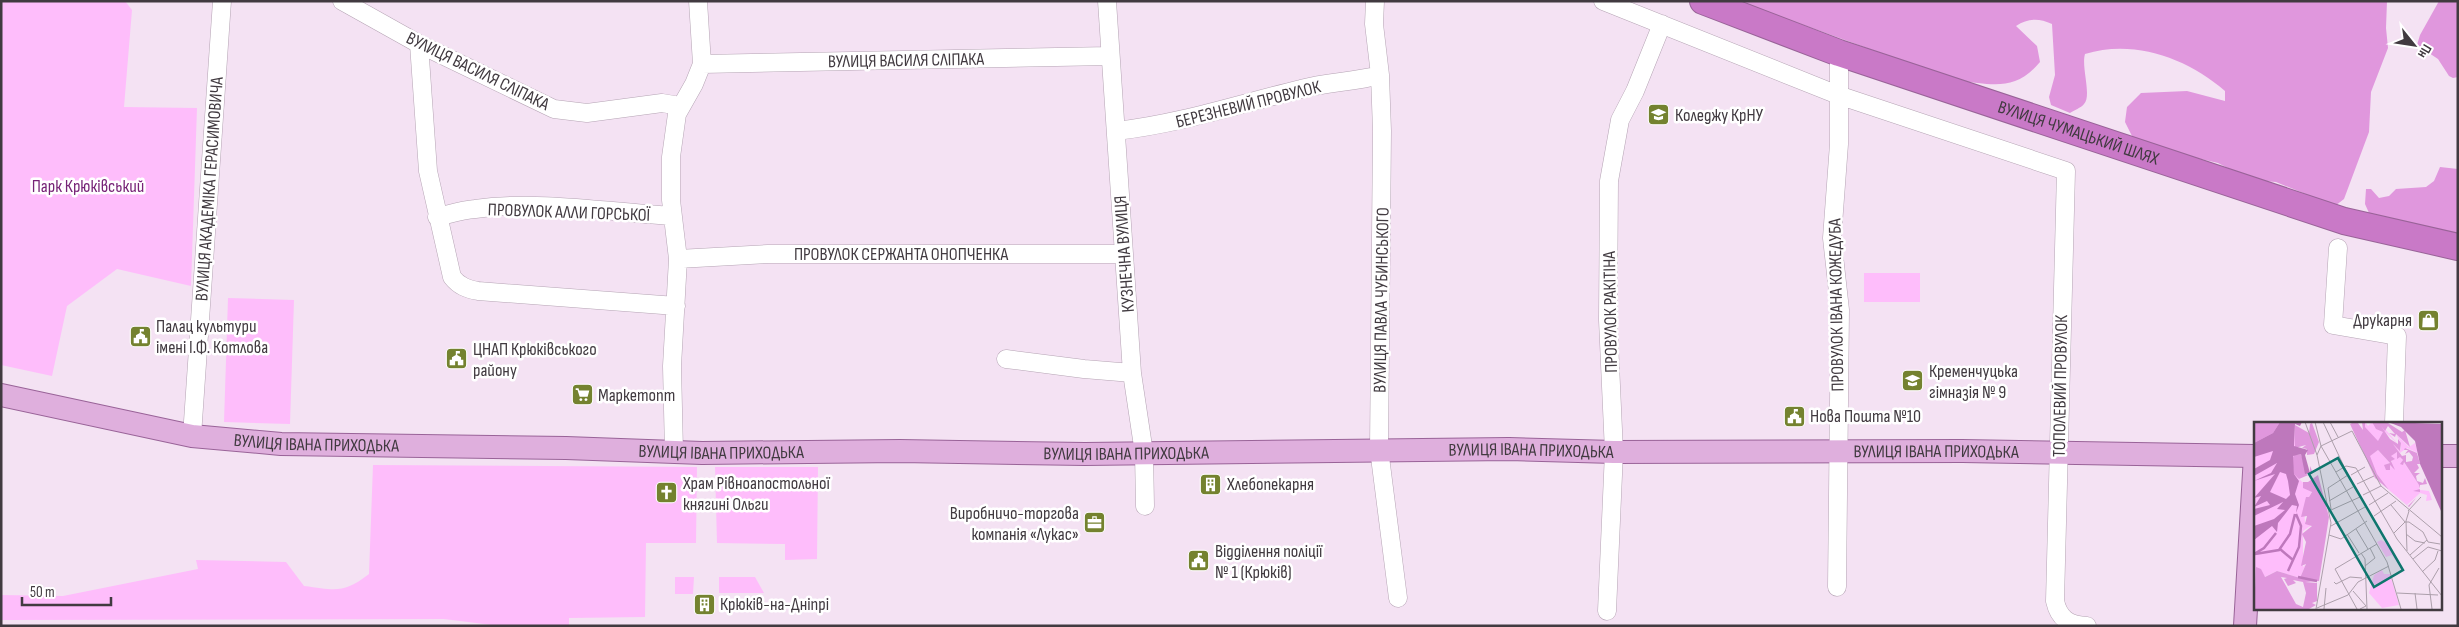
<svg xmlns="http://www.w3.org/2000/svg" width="2459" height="627" viewBox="0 0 2459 627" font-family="'Sofia Sans Condensed',sans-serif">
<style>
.green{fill:#febdfb}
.forest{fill:#e097dd}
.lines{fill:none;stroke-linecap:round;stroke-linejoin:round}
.minor-casing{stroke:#b5a4b4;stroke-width:19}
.major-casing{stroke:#996398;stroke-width:24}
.highway-casing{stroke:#996398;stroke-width:28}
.minor{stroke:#fff;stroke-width:18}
.major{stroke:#dfafdd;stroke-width:22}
.highway{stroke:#c979c7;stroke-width:26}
.labels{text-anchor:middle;stroke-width:5;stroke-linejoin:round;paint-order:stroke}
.street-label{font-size:18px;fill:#413a40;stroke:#fff}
.poi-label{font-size:18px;fill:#413a40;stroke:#fff;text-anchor:start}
.park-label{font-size:18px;fill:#772377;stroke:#fff}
.inset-river{fill:none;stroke:#be78bc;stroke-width:2.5}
.inset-road{fill:none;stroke:#ac9fab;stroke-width:1}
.view{fill:#0f766e;fill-opacity:0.15;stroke:#0f766e;stroke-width:2.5}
.inset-edge{fill:none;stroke:#413a40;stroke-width:2.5}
</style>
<rect width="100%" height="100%" fill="#f4e2f3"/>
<path class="green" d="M 1,1 L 125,1 L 132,10 L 124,107 L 197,108 L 191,286 L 117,269 L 67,306 L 52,376 L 1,365 Z
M 1864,273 L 1920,273 L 1920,302 L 1864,302 Z
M 228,298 L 294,300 L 290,424 L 224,422 Z
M 373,465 L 697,467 L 696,543 L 646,543 L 645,617 L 569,618 L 569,626 L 500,626 L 444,619 L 1,620 L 1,595 L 63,596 L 198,569 L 196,560 L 286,562 L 304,586 C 336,590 343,594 369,574 Z
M 715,467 L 818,467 L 817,559 L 785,560 L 785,544 L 717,543 Z
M 675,577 L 694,577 L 693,594 L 675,594 Z
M 719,577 L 755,577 L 764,593 L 719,593 Z"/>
<path class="forest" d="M 1737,1 L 2387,1 L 2386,28 L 2388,48 L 2371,92 L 2369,132 L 2344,199 L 2335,206 L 2276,182 L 2251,180 L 2218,163 L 2145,146 L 2132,136 L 2125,122 L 2127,107 L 2141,93 L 2187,91 L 2225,101 L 2225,91 C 2187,58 2134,39 2085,54 C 2081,67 2092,96 2084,104 C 2081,108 2074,110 2070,113 L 2051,105 L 2049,97 L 2055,75 L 2052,24 C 2039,18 2028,18 2016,26 L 2037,46 L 2040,62 C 2015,92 1993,84 1958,81 Z
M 2439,1 L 2458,1 L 2458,77 L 2453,78 L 2449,76 L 2438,59 L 2417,45 L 2420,35 Z
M 2440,167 L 2458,169 L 2458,236 L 2381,218 L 2369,213 L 2365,204 L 2366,189 L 2371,189 L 2379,198 L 2389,196 L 2396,189 L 2426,187 L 2434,181 Z"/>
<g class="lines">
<defs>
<path id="minor" d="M 342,1 L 419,44 L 554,109 L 587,113 L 662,103 L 680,106
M 1107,1 L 1132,373 L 1144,453 L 1145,506
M 1375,1 L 1374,24 L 1380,75 L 1382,131 L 1379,449 L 1398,598
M 1603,1 L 1838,95 L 2066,171 L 2055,601 C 2059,619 2069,625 2087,626
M 419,44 L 428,171 L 452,277 C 459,286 467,289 478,291 L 676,306
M 702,64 L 1110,56
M 1116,131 C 1179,124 1239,104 1301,89 C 1327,82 1354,82 1380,75
M 437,217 C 450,214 462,210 475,209 C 539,200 607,212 672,216
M 2338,248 L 2333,325 L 2397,336 L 2394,423
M 678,259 L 768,254 L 1124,254
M 1006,359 L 1084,369 L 1132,373
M 192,436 L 222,1
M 674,452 L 672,366 L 678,259 L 671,200 L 671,157 L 677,114 L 694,84 L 702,64 L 698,1
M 1837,587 L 1840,310 L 1832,238 L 1839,144 L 1839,53
M 1607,611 L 1614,452 L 1608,320 L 1609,181 L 1620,120 L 1635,91 L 1662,24"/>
<g id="major">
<path id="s1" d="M 1,395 L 192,436 L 281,444 L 566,448 L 702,453 L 900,451 L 1085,454 L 1509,449 L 1614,452 L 1962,451 L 2255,456"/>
<path d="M 2440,456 L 2458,456"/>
<path d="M 2245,626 L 2255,456"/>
</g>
<g id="highway">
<path id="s2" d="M 1703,1 L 1839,53 L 2344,221 L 2458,247"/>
</g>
</defs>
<use href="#minor" class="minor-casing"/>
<use href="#major" class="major-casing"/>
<use href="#highway" class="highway-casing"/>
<use href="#minor" class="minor"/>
<use href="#major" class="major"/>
<use href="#highway" class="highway"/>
</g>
<defs>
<symbol id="school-square" viewBox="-11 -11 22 22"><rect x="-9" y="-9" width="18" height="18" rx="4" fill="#74822f" stroke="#fff"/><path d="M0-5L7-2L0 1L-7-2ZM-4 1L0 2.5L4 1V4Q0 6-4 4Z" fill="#fff"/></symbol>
<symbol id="shop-square" viewBox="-11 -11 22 22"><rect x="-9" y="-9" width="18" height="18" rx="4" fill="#74822f" stroke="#fff"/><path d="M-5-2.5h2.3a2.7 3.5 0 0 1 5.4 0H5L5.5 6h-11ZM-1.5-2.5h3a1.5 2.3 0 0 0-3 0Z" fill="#fff"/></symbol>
<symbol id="civic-square" viewBox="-11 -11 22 22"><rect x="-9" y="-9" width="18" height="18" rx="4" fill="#74822f" stroke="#fff"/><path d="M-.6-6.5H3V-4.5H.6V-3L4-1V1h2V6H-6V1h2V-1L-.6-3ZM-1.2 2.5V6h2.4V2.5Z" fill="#fff"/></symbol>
<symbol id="supermarket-square" viewBox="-11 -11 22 22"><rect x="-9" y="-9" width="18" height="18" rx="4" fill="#74822f" stroke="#fff"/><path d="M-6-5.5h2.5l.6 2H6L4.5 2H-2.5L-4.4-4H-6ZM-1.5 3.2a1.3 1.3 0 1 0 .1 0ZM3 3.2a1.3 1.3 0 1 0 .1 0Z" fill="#fff"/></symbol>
<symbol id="building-square" viewBox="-11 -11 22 22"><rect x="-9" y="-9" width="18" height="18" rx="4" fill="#74822f" stroke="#fff"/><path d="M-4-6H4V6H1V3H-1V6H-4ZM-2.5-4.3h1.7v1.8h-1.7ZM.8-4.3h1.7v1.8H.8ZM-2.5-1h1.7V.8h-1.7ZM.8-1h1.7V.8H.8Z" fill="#fff"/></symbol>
<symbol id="church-square" viewBox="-11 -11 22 22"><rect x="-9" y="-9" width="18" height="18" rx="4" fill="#74822f" stroke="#fff"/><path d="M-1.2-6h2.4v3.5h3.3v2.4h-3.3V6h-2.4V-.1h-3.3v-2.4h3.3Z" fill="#fff"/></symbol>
<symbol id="office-square" viewBox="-11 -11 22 22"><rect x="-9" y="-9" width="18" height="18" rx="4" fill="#74822f" stroke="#fff"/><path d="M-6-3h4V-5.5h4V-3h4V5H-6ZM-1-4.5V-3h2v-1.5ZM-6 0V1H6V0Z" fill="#fff"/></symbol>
</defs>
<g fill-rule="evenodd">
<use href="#school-square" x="1646" y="102" width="25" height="25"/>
<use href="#shop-square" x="2416" y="308" width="25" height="25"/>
<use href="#civic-square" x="128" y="324" width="25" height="25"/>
<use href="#civic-square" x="444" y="346" width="25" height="25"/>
<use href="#school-square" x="1900" y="368" width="25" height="25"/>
<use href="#supermarket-square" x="570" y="382" width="25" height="25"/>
<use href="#civic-square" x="1782" y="404" width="25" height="25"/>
<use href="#building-square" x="1198" y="472" width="25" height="25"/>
<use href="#church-square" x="654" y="480" width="25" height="25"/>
<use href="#office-square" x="1082" y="510" width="25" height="25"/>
<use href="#civic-square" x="1186" y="548" width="25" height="25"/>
<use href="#building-square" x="692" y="592" width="25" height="25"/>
</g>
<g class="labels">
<g class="street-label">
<text transform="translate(906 60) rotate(-1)" y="6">ВУЛИЦЯ ВАСИЛЯ СЛІПАКА</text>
<text transform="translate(478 71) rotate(26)" y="6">ВУЛИЦЯ ВАСИЛЯ СЛІПАКА</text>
<text transform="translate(1248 104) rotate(-14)" y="6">БЕРЕЗНЕВИЙ ПРОВУЛОК</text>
<text dy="6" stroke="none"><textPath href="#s2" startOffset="398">ВУЛИЦЯ ЧУМАЦЬКИЙ ШЛЯХ</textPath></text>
<text transform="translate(209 189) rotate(-86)" y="6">ВУЛИЦЯ АКАДЕМІКА ГЕРАСИМОВИЧА</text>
<text transform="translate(569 212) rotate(2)" y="6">ПРОВУЛОК АЛЛИ ГОРСЬКОЇ</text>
<text x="901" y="260">ПРОВУЛОК СЕРЖАНТА ОНОПЧЕНКА</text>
<text transform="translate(1124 254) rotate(-94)" y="6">КУЗНЕЧНА ВУЛИЦЯ</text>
<text transform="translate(1381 300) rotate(-89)" y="6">ВУЛИЦЯ ПАВЛА ЧУБИНСЬКОГО</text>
<text transform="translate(1836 305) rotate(-91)" y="6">ПРОВУЛОК ІВАНА КОЖЕДУБА</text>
<text transform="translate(1610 312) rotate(-91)" y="6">ПРОВУЛОК РАКІТІНА</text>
<text transform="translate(2060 386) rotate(-89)" y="6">ТОПОЛЕВИЙ ПРОВУЛОК</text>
<text dy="6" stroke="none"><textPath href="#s1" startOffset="320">ВУЛИЦЯ ІВАНА ПРИХОДЬКА</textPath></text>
<text dy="6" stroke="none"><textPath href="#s1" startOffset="725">ВУЛИЦЯ ІВАНА ПРИХОДЬКА</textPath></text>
<text dy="6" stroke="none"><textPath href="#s1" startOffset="1535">ВУЛИЦЯ ІВАНА ПРИХОДЬКА</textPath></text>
<text dy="6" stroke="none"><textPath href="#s1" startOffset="1130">ВУЛИЦЯ ІВАНА ПРИХОДЬКА</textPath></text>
<text dy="6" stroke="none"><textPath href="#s1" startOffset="1940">ВУЛИЦЯ ІВАНА ПРИХОДЬКА</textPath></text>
</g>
<g class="poi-label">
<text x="1675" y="121">Коледжу КрНУ</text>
<text x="2412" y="326" text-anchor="end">Друкарня</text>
<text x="156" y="332">Палац культури<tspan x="156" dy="21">імені І.Ф. Котлова</tspan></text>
<text x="473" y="355">ЦНАП Крюківського<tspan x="473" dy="21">району</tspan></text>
<text x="1929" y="377">Кременчуцька<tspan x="1929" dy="21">гімназія № 9</tspan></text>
<text x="598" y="401">Маркетопт</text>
<text x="1810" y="422">Нова Пошта №10</text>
<text x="683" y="489">Храм Рівноапостольної<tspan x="683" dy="21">княгині Ольги</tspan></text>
<text x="1227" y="490">Хлебопекарня</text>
<text x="1079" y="519" text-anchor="end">Виробничо-торгова<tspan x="1079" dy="21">компанія «Лукас»</tspan></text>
<text x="1215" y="557">Відділення поліції<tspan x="1215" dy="21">№ 1 (Крюків)</tspan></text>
<text x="720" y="610">Крюків-на-Дніпрі</text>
</g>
<g class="park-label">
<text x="88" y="192">Парк Крюківський</text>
</g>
</g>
<g transform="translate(2254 422)">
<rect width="188" height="188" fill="#f4e2f3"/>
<path d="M 0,0 L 40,0 L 43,37 L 46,34 L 51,54 L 47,52 L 44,56 L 58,69 L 50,85 L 51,100 L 58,103 L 49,109 L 49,145 L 52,142 L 46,156 L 23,149 L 0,160 ZM 111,0 L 114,4 L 118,0 L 128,10 L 125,0 L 144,22 L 130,9 L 124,20 L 109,5 ZM 142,12 L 155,25 L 161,21 L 164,31 L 153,26 L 146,31 L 139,23 L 147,28 L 147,21 ZM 124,28 L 136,41 L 131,43 L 132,47 L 136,43 L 138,46 L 137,33 L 143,30 L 165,63 L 165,68 L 158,67 L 175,69 L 178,78 L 172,79 L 173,73 L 166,71 L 153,83 L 135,68 L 123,52 L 115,34 ZM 127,118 L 134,122 L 152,154 L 138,133 L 132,135 L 123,120 ZM 128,148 L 130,152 L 136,152 L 145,183 L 128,186 L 115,171 L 120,153 Z" fill="#febdfb"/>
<path d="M 0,0 L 13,1 L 26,0 L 19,11 L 0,21 ZM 93,0 L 104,1 L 109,8 L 108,0 L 111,0 L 111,5 L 124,19 L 129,10 L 122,7 L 118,0 L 134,1 L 148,10 L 151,8 L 156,25 L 142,12 L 141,15 L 135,11 L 141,12 L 134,4 L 131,9 L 127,4 L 136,17 L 144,22 L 144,17 L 147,21 L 146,29 L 139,22 L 148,34 L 152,33 L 152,40 L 158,39 L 159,35 L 155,30 L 151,32 L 154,28 L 150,28 L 151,26 L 163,31 L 166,42 L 163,42 L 165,46 L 160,51 L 166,51 L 162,54 L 163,59 L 169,61 L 171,56 L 173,62 L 166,63 L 166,70 L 159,69 L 166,67 L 165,63 L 150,40 L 149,43 L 146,42 L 149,38 L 146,35 L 143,37 L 143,30 L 137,34 L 141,37 L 137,39 L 141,48 L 136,43 L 136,48 L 132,48 L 130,43 L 136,41 L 124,28 L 116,34 L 123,52 L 135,68 L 154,84 L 162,76 L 155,85 L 121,56 L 96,2 L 98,1 ZM 58,1 L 65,20 L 60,32 L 53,33 L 53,27 L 48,26 L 52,23 L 41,26 L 41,3 L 55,11 L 56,2 ZM 47,32 L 53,53 L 56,52 L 56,44 L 59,51 L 45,57 L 40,52 L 38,38 L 40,33 ZM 64,53 L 75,95 L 65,159 L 51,160 L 63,161 L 63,179 L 58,181 L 62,183 L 55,187 L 0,187 L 2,145 L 7,147 L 11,155 L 23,149 L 46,156 L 52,142 L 47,144 L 52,120 L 48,112 L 58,104 L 51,102 L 53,94 L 47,95 L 52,75 L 55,75 L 58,70 L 49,66 L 49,60 L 54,60 ZM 27,155 L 33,156 L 30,157 L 34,164 L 42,161 L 39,158 L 49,160 L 52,171 L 49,185 L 42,182 Z" fill="#e097dd" fill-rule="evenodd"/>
<path d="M 26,0 L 48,0 L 46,4 L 41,2 L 40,24 L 54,28 L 51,33 L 56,51 L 51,52 L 47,32 L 39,34 L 40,52 L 45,59 L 41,72 L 45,83 L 42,91 L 43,84 L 38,83 L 24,101 L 23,110 L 18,104 L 0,118 L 0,104 L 20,97 L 31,88 L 23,87 L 29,80 L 0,94 L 0,87 L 16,83 L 13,79 L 0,85 L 7,74 L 0,76 L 21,52 L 0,59 L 17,51 L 23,41 L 0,54 L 0,47 L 16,38 L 19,29 L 0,35 L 0,21 L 19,11 ZM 26,50 L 32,52 L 34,59 L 36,73 L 32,77 L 16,70 ZM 134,0 L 187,2 L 187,89 L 166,42 L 161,19 L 147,5 Z" fill="#be78bc" fill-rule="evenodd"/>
<path class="inset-river" d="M 26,127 L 39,138M 0,132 L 10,126 L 22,111M 1,132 L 25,128 L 36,112 L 41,92M 34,149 L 45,125 L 47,104 L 42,92M 44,155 L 63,159"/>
<path class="inset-road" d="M 51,0 L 63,33M 61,0 L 67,24 L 63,33 L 77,101 L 62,187M 69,0 L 94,53 L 74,66 L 77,87M 76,0 L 84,15M 82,50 L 92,44 L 102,46 L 143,117 L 188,174M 97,53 L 111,45M 103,62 L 120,54M 109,73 L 127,64M 75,79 L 99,65M 115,83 L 134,71M 137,83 L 151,100M 77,88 L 106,75M 154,89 L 167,75M 120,94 L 142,79M 77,104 L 111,85M 102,107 L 114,127M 140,111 L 151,100 L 155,100 L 169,110 L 174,120 L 186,122M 93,112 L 105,131M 152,112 L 161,119 L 171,121M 75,113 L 87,117 L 113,99M 153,129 L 152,99 L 155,89M 107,131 L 111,137 L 113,187M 156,133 L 173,118M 159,137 L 174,125 L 188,129M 111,144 L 121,136 L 116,126M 168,150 L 181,138 L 184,129M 80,160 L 82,162 L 96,155 L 108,156M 99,169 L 112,184 L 106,187M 143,171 L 184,173M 161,171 L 163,187M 63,186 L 94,173 L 104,160 L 135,144M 70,187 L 72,166M 103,187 L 81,147 L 123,122M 147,187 L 133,140 L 67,24 L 98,9 L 127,64 L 188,115M 178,187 L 175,163 L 185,146"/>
<path class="view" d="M 84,36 L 149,148 L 120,165 L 55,52 Z"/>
<rect width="188" height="188" class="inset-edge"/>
</g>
<rect width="2459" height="627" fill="none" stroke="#413a40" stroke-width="5"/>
<g transform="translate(2414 45) rotate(120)" stroke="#ffffff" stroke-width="4" paint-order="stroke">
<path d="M0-4L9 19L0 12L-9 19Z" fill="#413a40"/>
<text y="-8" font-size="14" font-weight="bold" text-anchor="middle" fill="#413a40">Пн</text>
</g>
<path d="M22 597v8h89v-8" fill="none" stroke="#413a40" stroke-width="2.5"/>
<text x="30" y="597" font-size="15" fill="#413a40" stroke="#ffffff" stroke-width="4" paint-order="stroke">50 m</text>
</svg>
